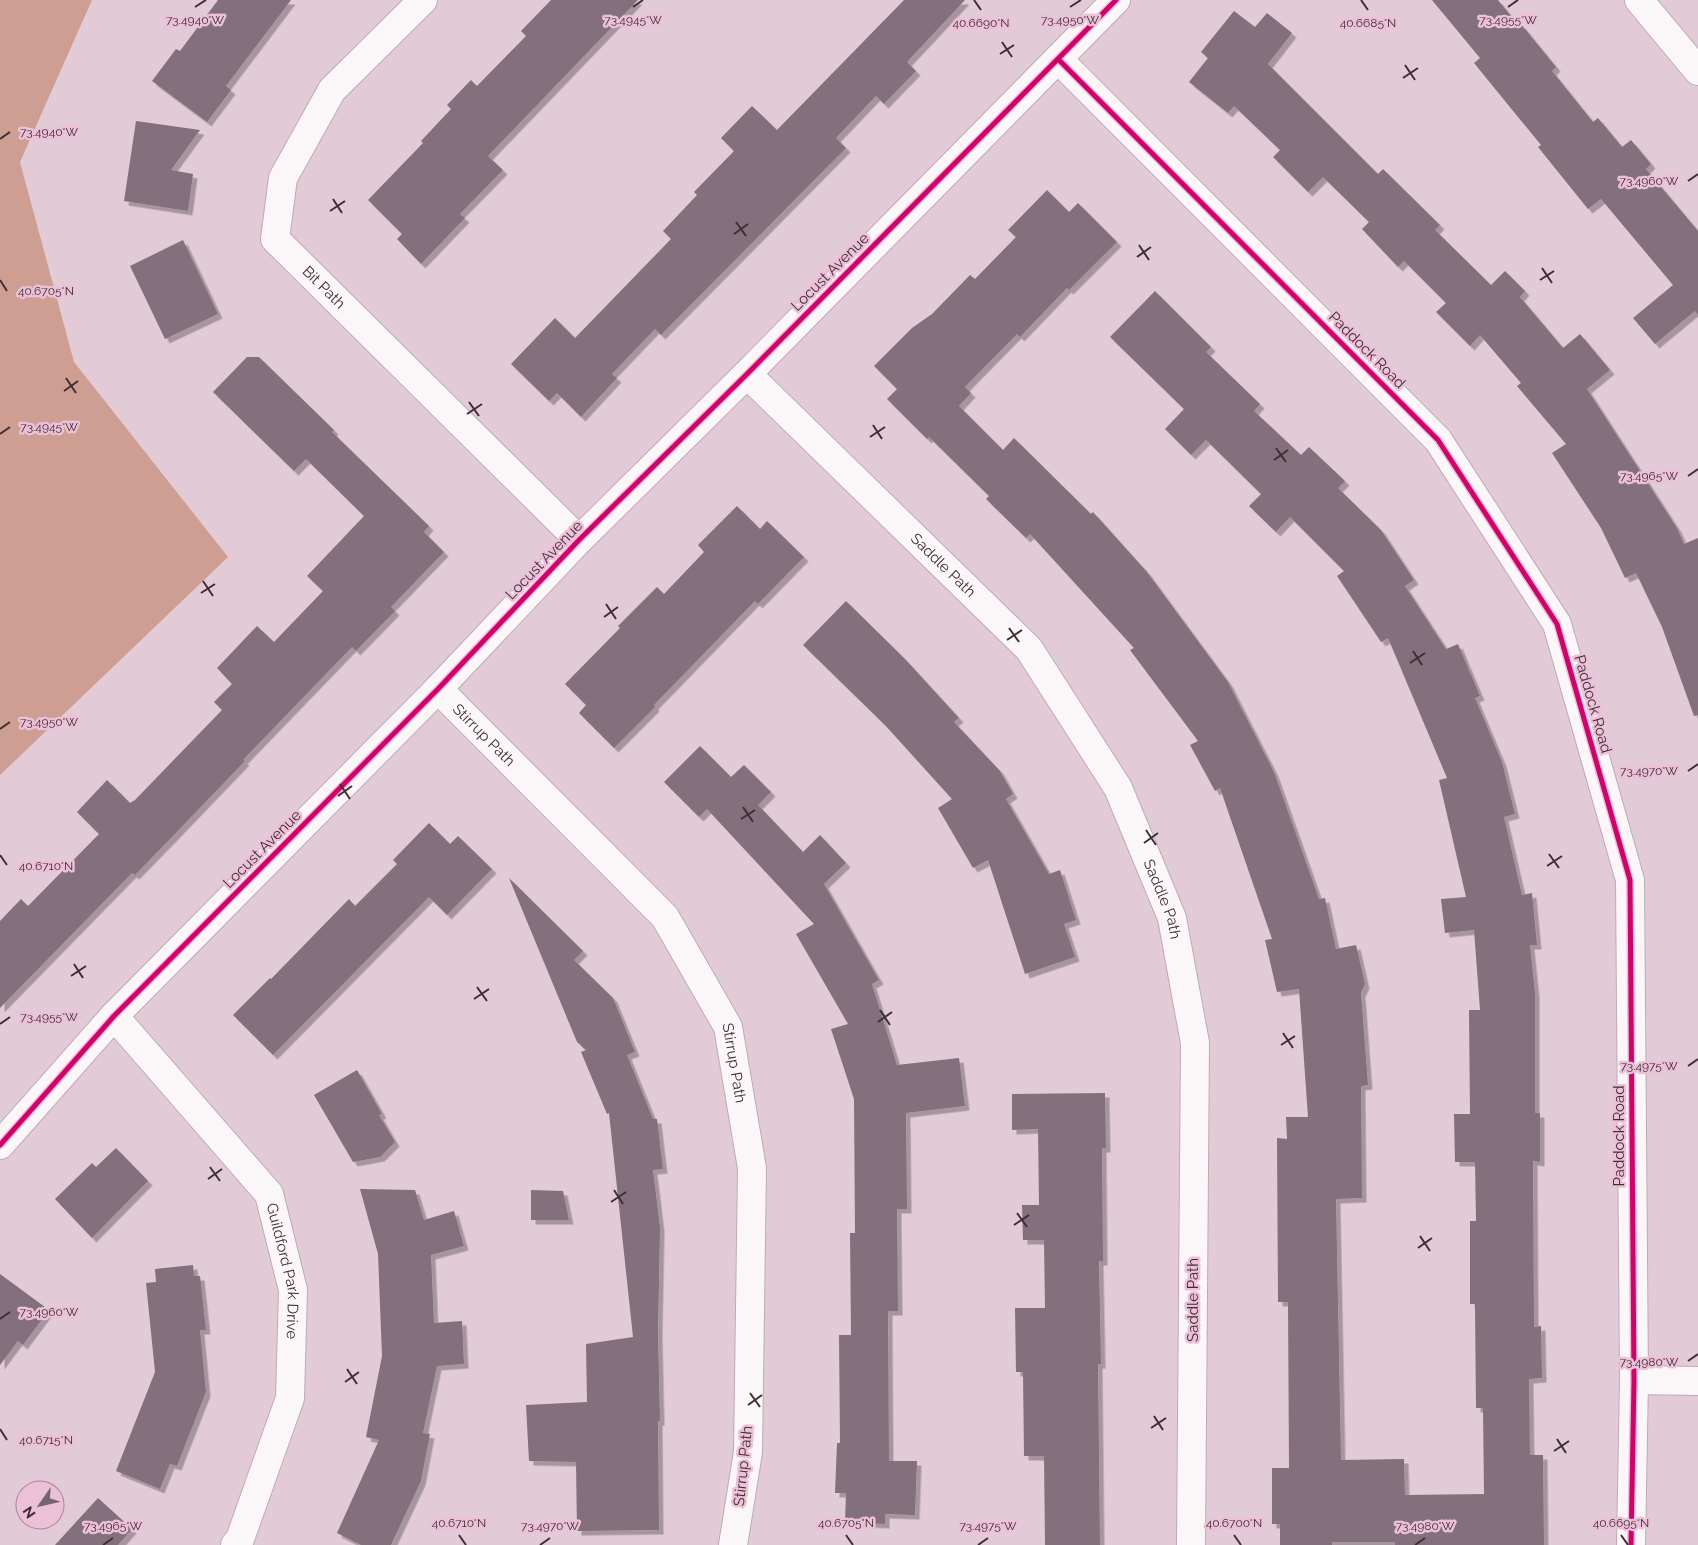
<svg xmlns="http://www.w3.org/2000/svg" width="1698" height="1545" viewBox="0 0 1698 1545" font-family="Raleway,sans-serif">
<style>
.forest{fill:#cd9e91}
.building{fill:#846f7b;filter:url(#shadow)}
.lines{fill:none;stroke-linecap:round;stroke-linejoin:round}
.minor-casing{stroke:#bdabb4;stroke-width:30}
.minor{stroke:#fbf7f9;stroke-width:28}
.cycleway-casing{stroke:#ecc1d7;stroke-width:8}
.cycleway{stroke:#d6006c;stroke-width:5}
.ticks{fill:none;stroke:#3e2e36;stroke-width:2}
.labels{text-anchor:middle;stroke-width:5;stroke-linejoin:round;paint-order:stroke}
.street-label{font-size:15px;fill:#3e2e36;stroke:#ecc1d7}
.ticks-label{font-size:12px;text-anchor:middle;fill:#3e2e36;stroke:#ecc1d7;stroke-width:5;stroke-linejoin:round;paint-order:stroke}
</style>
<defs>
<filter id="shadow"><feDropShadow dx="4.5" dy="4.5" stdDeviation="0" flood-color="#0004"/></filter>
</defs>
<rect width="100%" height="100%" fill="#e2cbd7"/>
<path class="forest" d="M 0,0 L 92,0 L 20,162 L 74,362 L 228,557 L 0,775 Z"/>
<path class="building" d="M 218,0 L 291,0 L 226,86 L 231,90 L 207,122 L 152,81 L 176,49 L 180,51 Z
M 551,0 L 638,0 L 488,156 L 503,170 L 460,214 L 465,218 L 421,264 L 397,239 L 402,234 L 368,200 L 423,143 L 421,141 L 451,109 L 447,105 L 471,80 L 477,86 L 526,36 L 521,31 Z
M 904,0 L 965,0 L 907,62 L 916,71 L 884,104 L 876,96 L 836,138 L 846,148 L 661,335 L 655,329 L 612,374 L 617,378 L 581,417 L 557,393 L 549,401 L 511,364 L 555,318 L 575,338 L 671,239 L 663,231 L 697,195 L 694,192 L 734,151 L 721,138 L 752,106 L 777,130 Z
M 1432,0 L 1498,0 L 1519,26 L 1521,24 L 1556,67 L 1552,71 L 1593,122 L 1598,118 L 1622,147 L 1631,140 L 1651,164 L 1646,169 L 1698,231 L 1698,315 L 1695,311 L 1655,344 L 1633,318 L 1673,285 L 1601,199 L 1588,209 L 1538,147 L 1541,145 L 1474,63 L 1480,58 Z
M 1234,11 L 1255,27 L 1267,13 L 1292,33 L 1268,64 L 1378,174 L 1383,169 L 1440,225 L 1435,230 L 1491,285 L 1505,271 L 1525,291 L 1520,297 L 1563,348 L 1580,334 L 1610,370 L 1587,389 L 1677,528 L 1684,544 L 1698,538 L 1698,715 L 1694,716 L 1662,627 L 1636,573 L 1625,578 L 1601,528 L 1552,453 L 1566,444 L 1517,386 L 1521,383 L 1480,335 L 1470,346 L 1436,312 L 1446,303 L 1404,261 L 1398,267 L 1362,229 L 1369,222 L 1323,177 L 1308,192 L 1273,157 L 1280,150 L 1234,106 L 1228,113 L 1189,82 L 1208,58 L 1201,52 Z
M 136,121 L 200,130 L 171,170 L 193,174 L 188,211 L 124,201 Z
M 1047,190 L 1069,212 L 1078,203 L 1117,242 L 1069,290 L 1067,288 L 1020,337 L 1017,334 L 965,387 L 971,393 L 959,406 L 1003,450 L 1014,438 L 1091,514 L 1093,512 L 1147,572 L 1228,682 L 1274,772 L 1319,899 L 1325,898 L 1336,949 L 1356,945 L 1365,984 L 1361,993 L 1368,1085 L 1361,1086 L 1362,1198 L 1336,1199 L 1341,1460 L 1404,1459 L 1405,1495 L 1484,1494 L 1483,1408 L 1476,1408 L 1475,1304 L 1470,1304 L 1470,1221 L 1476,1221 L 1475,1162 L 1455,1162 L 1454,1114 L 1470,1114 L 1469,1010 L 1480,1010 L 1474,930 L 1445,933 L 1441,899 L 1466,897 L 1439,780 L 1447,778 L 1388,638 L 1381,642 L 1337,576 L 1344,571 L 1290,517 L 1276,532 L 1249,506 L 1261,494 L 1206,440 L 1191,455 L 1165,429 L 1184,409 L 1110,337 L 1155,291 L 1211,347 L 1206,352 L 1260,404 L 1254,411 L 1301,455 L 1309,447 L 1345,481 L 1338,488 L 1381,530 L 1414,580 L 1405,586 L 1446,649 L 1458,644 L 1480,696 L 1475,698 L 1502,762 L 1515,814 L 1504,817 L 1522,895 L 1532,893 L 1537,945 L 1530,945 L 1535,993 L 1535,1113 L 1540,1113 L 1540,1162 L 1533,1161 L 1534,1327 L 1541,1326 L 1542,1378 L 1529,1379 L 1530,1455 L 1543,1455 L 1544,1545 L 1395,1545 L 1395,1542 L 1332,1542 L 1332,1545 L 1280,1545 L 1280,1524 L 1272,1524 L 1272,1468 L 1289,1468 L 1288,1302 L 1278,1302 L 1277,1138 L 1287,1139 L 1286,1117 L 1308,1117 L 1299,989 L 1277,992 L 1265,940 L 1272,939 L 1220,788 L 1215,791 L 1190,745 L 1198,741 L 1130,650 L 1134,648 L 1030,534 L 1026,538 L 986,499 L 989,496 L 929,437 L 927,439 L 887,399 L 897,389 L 874,366 L 912,328 L 932,314 L 970,275 L 975,279 L 1016,237 L 1008,230 Z
M 183,240 L 218,314 L 165,339 L 130,266 Z
M 247,357 L 259,357 L 334,430 L 332,432 L 429,526 L 424,532 L 444,552 L 391,607 L 395,611 L 356,651 L 352,647 L 243,760 L 245,761 L 172,837 L 135,875 L 132,873 L 0,1008 L 0,921 L 21,899 L 28,906 L 99,834 L 77,812 L 107,780 L 130,803 L 135,800 L 222,710 L 214,702 L 232,684 L 217,668 L 257,626 L 274,642 L 323,591 L 307,576 L 364,516 L 306,459 L 294,471 L 213,392 Z
M 737,506 L 760,529 L 767,521 L 804,557 L 758,604 L 755,601 L 654,705 L 655,707 L 614,748 L 579,713 L 586,705 L 565,684 L 620,628 L 618,626 L 657,587 L 664,594 L 704,552 L 698,545 Z
M 846,601 L 905,659 L 959,718 L 954,722 L 1000,771 L 1013,794 L 1006,799 L 1049,874 L 1060,870 L 1076,920 L 1064,924 L 1075,957 L 1025,974 L 988,860 L 973,868 L 938,808 L 952,799 L 885,725 L 803,645 Z
M 700,746 L 731,777 L 744,765 L 771,792 L 758,805 L 803,852 L 820,835 L 846,863 L 824,884 L 879,980 L 872,984 L 897,1065 L 959,1058 L 965,1106 L 906,1113 L 907,1209 L 897,1209 L 898,1311 L 888,1311 L 889,1461 L 917,1461 L 915,1515 L 885,1514 L 885,1524 L 845,1522 L 846,1493 L 835,1493 L 837,1443 L 840,1443 L 839,1335 L 851,1335 L 850,1233 L 855,1233 L 854,1099 L 831,1029 L 848,1024 L 796,934 L 814,924 L 707,809 L 699,817 L 664,782 Z
M 429,823 L 450,844 L 458,836 L 492,869 L 447,915 L 429,897 L 273,1055 L 233,1015 L 270,978 L 271,979 L 349,899 L 355,906 L 397,864 L 393,860 Z
M 509,878 L 583,951 L 574,960 L 613,998 L 635,1052 L 627,1055 L 653,1119 L 657,1119 L 663,1169 L 653,1170 L 660,1227 L 658,1333 L 660,1421 L 658,1421 L 659,1530 L 577,1531 L 576,1462 L 529,1461 L 526,1405 L 587,1402 L 586,1344 L 633,1337 L 609,1113 L 607,1114 L 581,1052 L 586,1050 L 577,1042 Z
M 357,1070 L 382,1114 L 379,1115 L 395,1142 L 380,1157 L 353,1162 L 314,1095 Z
M 1105,1093 L 1106,1148 L 1102,1148 L 1103,1261 L 1099,1261 L 1101,1364 L 1098,1364 L 1100,1545 L 1045,1545 L 1044,1456 L 1024,1456 L 1023,1372 L 1016,1372 L 1015,1308 L 1045,1308 L 1044,1240 L 1023,1240 L 1022,1205 L 1039,1205 L 1038,1129 L 1012,1130 L 1012,1094 Z
M 116,1148 L 148,1181 L 92,1238 L 55,1199 L 92,1163 L 96,1167 Z
M 360,1189 L 415,1190 L 424,1220 L 454,1211 L 464,1246 L 431,1255 L 434,1323 L 462,1321 L 464,1364 L 437,1366 L 423,1433 L 430,1434 L 421,1481 L 391,1545 L 361,1545 L 337,1533 L 379,1440 L 366,1437 L 382,1356 L 378,1254 Z
M 531,1190 L 563,1191 L 569,1220 L 531,1220 Z
M 193,1265 L 194,1276 L 200,1276 L 206,1330 L 200,1330 L 206,1392 L 177,1466 L 170,1464 L 160,1489 L 116,1471 L 155,1372 L 146,1283 L 156,1282 L 155,1269 Z
M 0,1274 L 49,1310 L 23,1345 L 18,1341 L 0,1365 Z
M 98,1498 L 132,1529 L 118,1545 L 55,1545 Z"/>
<g class="lines">
<defs>
<g id="minor">
<path id="s1" d="M 423,0 L 332,90 L 283,178 L 275,239 L 579,540"/>
<path d="M 1639,0 L 1698,71"/>
<path d="M 1058,59 L 1438,440 L 1557,624 L 1630,880 L 1634,1380 L 1631,1545"/>
<path id="s2" d="M 747,374 L 1029,649 L 1118,788 L 1172,918 L 1195,1043 L 1191,1545"/>
<path id="s3" d="M 438,689 L 665,917 L 728,1027 L 752,1168 L 748,1452 L 733,1545"/>
<path id="s4" d="M 114,1016 L 269,1194 L 293,1290 L 290,1398 L 240,1539 L 235,1545"/>
<path d="M 0,1145 L 114,1016 L 438,689 L 579,540 L 747,374 L 1116,0"/>
<path d="M 1634,1380 L 1698,1381"/>
</g>
</defs>
<use href="#minor" class="minor-casing"/>
<use href="#minor" class="minor"/>
<defs>
<path id="cycleway" d="M 1058,59 L 1438,440 L 1557,624 L 1630,880 L 1634,1380 L 1631,1545
M 0,1145 L 114,1016 L 438,689 L 579,540 L 747,374 L 1116,0"/>
</defs>
<use href="#cycleway" class="cycleway-casing"/>
<use href="#cycleway" class="cycleway"/>
</g>
<path class="ticks" d="M 974,0 L 981,10M 1361,0 L 1368,10M 195,7 L 206,0M 633,7 L 643,0M 1070,7 L 1081,0M 1508,7 L 1518,0M 1002,42 L 1012,57M 1000,54 L 1014,45M 1405,65 L 1415,80M 1403,78 L 1418,68M 0,139 L 10,132M 1688,181 L 1698,174M 333,199 L 342,213M 330,211 L 345,201M 736,222 L 746,236M 734,234 L 748,224M 1139,245 L 1149,260M 1137,257 L 1151,247M 1542,268 L 1552,283M 0,280 L 7,291M 1540,280 L 1554,271M 66,378 L 76,393M 64,391 L 78,381M 469,402 L 479,416M 467,414 L 482,404M 873,425 L 882,439M 0,434 L 10,427M 870,437 L 885,427M 1276,448 L 1286,462M 1274,460 L 1288,450M 1688,476 L 1698,469M 203,581 L 213,596M 201,593 L 215,584M 606,604 L 616,619M 604,617 L 618,607M 1009,628 L 1019,642M 1007,640 L 1022,630M 1413,651 L 1422,665M 1410,663 L 1425,653M 0,729 L 10,722M 1688,771 L 1698,764M 340,784 L 350,799M 338,796 L 352,786M 743,807 L 753,822M 741,819 L 755,810M 1146,830 L 1156,845M 1144,843 L 1158,833M 1549,854 L 1559,868M 0,855 L 7,865M 1547,866 L 1562,856M 74,964 L 83,978M 71,976 L 86,966M 477,987 L 487,1001M 474,999 L 489,989M 880,1010 L 890,1025M 878,1022 L 892,1012M 0,1024 L 10,1017M 1283,1033 L 1293,1048M 1281,1045 L 1295,1036M 1688,1066 L 1698,1059M 210,1167 L 220,1181M 208,1179 L 222,1169M 614,1190 L 623,1204M 611,1202 L 626,1192M 1017,1213 L 1027,1227M 1014,1225 L 1029,1215M 1420,1236 L 1430,1251M 1418,1248 L 1432,1238M 0,1319 L 10,1312M 1688,1361 L 1698,1354M 347,1369 L 357,1384M 345,1382 L 359,1372M 750,1393 L 760,1407M 748,1405 L 762,1395M 1154,1416 L 1163,1430M 1151,1428 L 1166,1418M 0,1429 L 7,1440M 1557,1439 L 1566,1453M 1554,1451 L 1569,1441M 459,1535 L 466,1545M 846,1535 L 853,1545M 1234,1535 L 1241,1545M 1621,1535 L 1628,1545M 103,1545 L 113,1538M 540,1545 L 550,1538M 978,1545 L 988,1538M 1415,1545 L 1425,1538"/>
<g class="labels">
<g class="street-label">
<text transform="translate(830 272) rotate(-45)" y="5">Locust Avenue</text>
<text dy="5" stroke="none"><textPath href="#s1" startOffset="359">Bit Path</textPath></text>
<text transform="translate(1367 350) rotate(45)" y="5">Paddock Road</text>
<text transform="translate(544 560) rotate(-46)" y="5">Locust Avenue</text>
<text dy="5" stroke="none"><textPath href="#s2" startOffset="274">Saddle Path</textPath></text>
<text transform="translate(1593 704) rotate(74)" y="5">Paddock Road</text>
<text dy="5" stroke="none"><textPath href="#s3" startOffset="65">Stirrup Path</textPath></text>
<text transform="translate(262 849) rotate(-45)" y="5">Locust Avenue</text>
<text dy="5" stroke="none"><textPath href="#s2" startOffset="679">Saddle Path</textPath></text>
<text dy="5" stroke="none"><textPath href="#s3" startOffset="485">Stirrup Path</textPath></text>
<text transform="translate(1619 1136) rotate(-90)" y="5">Paddock Road</text>
<text dy="5" stroke="none"><textPath href="#s4" startOffset="315">Guildford Park Drive</textPath></text>
<text transform="translate(1193 1300) rotate(-90)" y="5">Saddle Path</text>
<text transform="translate(743 1466) rotate(-84)" y="5">Stirrup Path</text>
</g>
</g>
<g class="ticks-label">
<text x="195" y="24">73.4940°W</text>
<text x="633" y="24">73.4945°W</text>
<text x="1070" y="24">73.4950°W</text>
<text x="1508" y="24">73.4955°W</text>
<text x="981" y="27">40.6690°N</text>
<text x="1368" y="27">40.6685°N</text>
<text x="49" y="136">73.4940°W</text>
<text x="1649" y="185">73.4960°W</text>
<text x="46" y="295">40.6705°N</text>
<text x="49" y="431">73.4945°W</text>
<text x="1649" y="480">73.4965°W</text>
<text x="49" y="726">73.4950°W</text>
<text x="1649" y="775">73.4970°W</text>
<text x="46" y="870">40.6710°N</text>
<text x="49" y="1021">73.4955°W</text>
<text x="1649" y="1070">73.4975°W</text>
<text x="49" y="1316">73.4960°W</text>
<text x="1649" y="1366">73.4980°W</text>
<text x="46" y="1444">40.6715°N</text>
<text x="459" y="1527">40.6710°N</text>
<text x="846" y="1527">40.6705°N</text>
<text x="1234" y="1527">40.6700°N</text>
<text x="1621" y="1527">40.6695°N</text>
<text x="113" y="1530">73.4965°W</text>
<text x="550" y="1530">73.4970°W</text>
<text x="988" y="1530">73.4975°W</text>
<text x="1425" y="1530">73.4980°W</text>
</g>
<g transform="translate(40 1505) rotate(236)"><circle r="24" fill="#ecc1d7" stroke="#a68697"/>
<path d="M0-4L9 19L0 12L-9 19Z" fill="#77656e"/>
<text y="-8" font-size="14" font-weight="bold" text-anchor="middle" fill="#3e2e36">N</text>
</g>
</svg>
